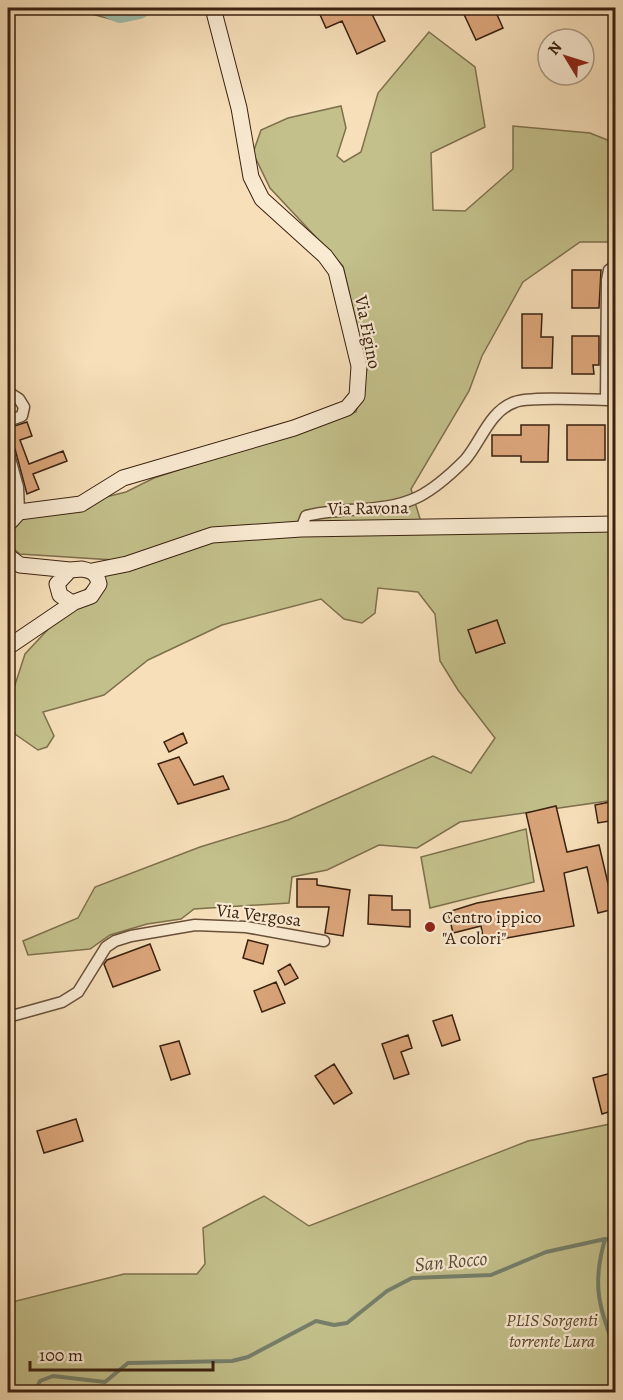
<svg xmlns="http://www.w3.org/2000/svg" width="623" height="1400" viewBox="0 0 623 1400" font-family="Alegreya,serif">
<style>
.green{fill:#c3c08b;stroke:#7e704d;stroke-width:1.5}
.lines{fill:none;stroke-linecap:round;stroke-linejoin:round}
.stream{stroke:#767f6b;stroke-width:4}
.river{stroke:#9ebda9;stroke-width:22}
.building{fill:#dba57a;stroke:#3a210f;stroke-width:1.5}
.street-casing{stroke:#69503a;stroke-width:13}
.secondary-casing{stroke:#3a210f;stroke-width:17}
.street{stroke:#f9ead2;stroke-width:10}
.secondary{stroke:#f9ead2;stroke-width:15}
.poi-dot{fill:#8f2418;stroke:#f9ead2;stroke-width:2}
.labels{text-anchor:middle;stroke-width:4.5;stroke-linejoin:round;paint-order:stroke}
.street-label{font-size:18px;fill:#3a210f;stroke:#f9ead2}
.poi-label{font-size:18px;fill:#3a210f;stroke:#f9ead2;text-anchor:start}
.park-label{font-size:18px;font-style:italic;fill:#5c492e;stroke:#f9ead2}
.water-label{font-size:20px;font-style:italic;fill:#58503d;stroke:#f9ead2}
</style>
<rect width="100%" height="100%" fill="#f6dfb9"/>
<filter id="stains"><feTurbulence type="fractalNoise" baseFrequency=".00333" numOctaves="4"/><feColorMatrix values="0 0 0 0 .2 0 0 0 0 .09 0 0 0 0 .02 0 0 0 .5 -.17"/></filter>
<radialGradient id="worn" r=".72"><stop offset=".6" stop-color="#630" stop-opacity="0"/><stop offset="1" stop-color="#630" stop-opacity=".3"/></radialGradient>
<path class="green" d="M 69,8 L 147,8 L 114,20 Z
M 429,32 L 475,67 L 485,127 L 431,153 L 433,210 L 465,211 L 513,169 L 513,126 L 590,133 L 615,143 L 615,242 L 580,242 L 523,282 L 482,356 L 469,391 L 411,489 L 421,522 L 615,517 L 615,800 L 460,822 L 417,848 L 379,845 L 327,870 L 292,877 L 289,903 L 194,909 L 181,919 L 147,924 L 110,935 L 90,949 L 28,955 L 23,941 L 78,918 L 95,887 L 200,847 L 288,820 L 433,756 L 471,773 L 495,738 L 458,690 L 440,661 L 435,614 L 418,592 L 378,588 L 375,613 L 362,623 L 344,619 L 321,599 L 222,625 L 148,660 L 104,695 L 43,712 L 54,736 L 47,747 L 38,750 L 15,734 L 11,715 L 11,697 L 25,654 L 113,560 L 20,554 L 9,545 L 14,527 L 24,517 L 126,492 L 154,478 L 356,412 L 367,369 L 343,266 L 270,188 L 253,153 L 261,130 L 288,118 L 341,106 L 346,128 L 337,156 L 344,162 L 361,152 L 378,93 Z
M 526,829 L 534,882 L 430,908 L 421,857 Z
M 615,1123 L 615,1392 L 8,1392 L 8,1303 L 124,1274 L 197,1274 L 205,1264 L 203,1228 L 264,1196 L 309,1226 L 528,1141 Z"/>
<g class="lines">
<path class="stream" d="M 605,1239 C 591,1288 600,1307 616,1353
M 35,1392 L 40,1381 L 53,1376 L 105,1382 L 128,1363 L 232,1361 L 248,1357 L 316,1321 L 334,1325 L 347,1323 L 387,1291 L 412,1278 L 491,1275 L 546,1252 L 605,1239 L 616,1240"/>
<path class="river" d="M 111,8 L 120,12 L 139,8"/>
</g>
<path class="building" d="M 317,8 L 369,8 L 385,41 L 357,54 L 342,21 L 326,28 Z
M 461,8 L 494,8 L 503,28 L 476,40 Z
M 572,270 L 601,270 L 599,308 L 572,308 Z
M 522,314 L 542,314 L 541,337 L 553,337 L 552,368 L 522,368 Z
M 572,336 L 599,336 L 599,365 L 593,365 L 594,374 L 572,374 Z
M 27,422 L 32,436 L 20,440 L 29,464 L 63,451 L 67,461 L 33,474 L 39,489 L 27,494 L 15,449 L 8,443 L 8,428 Z
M 521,425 L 549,425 L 548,462 L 521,462 L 521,456 L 492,456 L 492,435 L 521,435 Z
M 567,425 L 605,425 L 605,460 L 567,460 Z
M 497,620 L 505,643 L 476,653 L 468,630 Z
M 183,733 L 187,743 L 169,752 L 164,742 Z
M 179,757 L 194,785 L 223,776 L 229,789 L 178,804 L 158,764 Z
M 615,801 L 615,820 L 598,823 L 595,805 Z
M 556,806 L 567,852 L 599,845 L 614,909 L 598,913 L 587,867 L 564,873 L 574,926 L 484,942 L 481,926 L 453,933 L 448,912 L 477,903 L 544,891 L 526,813 Z
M 297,879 L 317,879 L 317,885 L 350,890 L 343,936 L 325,933 L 329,907 L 297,907 Z
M 369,895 L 392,896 L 392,910 L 410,910 L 410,927 L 368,924 Z
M 248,940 L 268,945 L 263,964 L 243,958 Z
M 150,944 L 160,970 L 113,987 L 104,964 L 107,960 Z
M 290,964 L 298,978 L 285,985 L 278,971 Z
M 276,982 L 285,1003 L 262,1012 L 254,991 Z
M 452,1015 L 460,1040 L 442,1046 L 433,1021 Z
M 408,1035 L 412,1048 L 401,1052 L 409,1074 L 394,1079 L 382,1044 Z
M 179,1041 L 190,1074 L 171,1080 L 160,1046 Z
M 334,1064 L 352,1093 L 334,1104 L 315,1076 Z
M 615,1072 L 615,1110 L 602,1114 L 593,1078 Z
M 76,1119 L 83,1141 L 44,1153 L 37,1131 Z"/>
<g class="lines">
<defs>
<path id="street" d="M 8,392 L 19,399 L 24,407 L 22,416 L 8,421
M 606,400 L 607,280 L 609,270 L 616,265
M 8,451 L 18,487 L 19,512
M 301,529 L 306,516 C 343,506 383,514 418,497 C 436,488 451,474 465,460 C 481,442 489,411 515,402 C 531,396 594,400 616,400
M 8,1017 L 62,1002 L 78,992 L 106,947 L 115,941 L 131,936 L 195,925 L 246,927 L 324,941"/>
<path id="secondary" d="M 8,524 L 19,512 L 81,504 L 123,478 L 294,428 L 347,408 L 357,396 L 359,366 L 336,271 L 325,256 L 262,199 L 251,177 L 239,108 L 213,8
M 8,556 L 20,565 L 70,570
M 82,569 C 92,571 97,573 99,584 L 91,596 L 72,603 L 60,595 L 57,584 L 70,570 Z
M 92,571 L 127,564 L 212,535 L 301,529 L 616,524
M 8,647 L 73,603"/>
</defs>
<use href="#street" class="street-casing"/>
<use href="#secondary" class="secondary-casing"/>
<use href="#street" class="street"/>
<use href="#secondary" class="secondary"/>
</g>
<circle class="poi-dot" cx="430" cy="927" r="6"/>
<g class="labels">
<g class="street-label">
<text transform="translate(368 332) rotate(79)" y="6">Via Figino</text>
<text transform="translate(368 508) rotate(-1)" y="6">Via Ravona</text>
<text transform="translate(259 915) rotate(7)" y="6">Via Vergosa</text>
</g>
<g class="poi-label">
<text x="442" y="923">Centro ippico<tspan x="442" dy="21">"A colori"</tspan></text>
</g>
<g class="park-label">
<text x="552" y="1326">PLIS Sorgenti<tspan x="552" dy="21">torrente Lura</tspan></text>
</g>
<g class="water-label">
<text transform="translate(451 1261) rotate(-5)" y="7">San Rocco</text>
</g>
</g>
<rect width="623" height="1400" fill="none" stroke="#f6dfb9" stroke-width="30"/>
<rect x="9" y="9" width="605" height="1382" fill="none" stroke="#3a210f" stroke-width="3"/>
<rect x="15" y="15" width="593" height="1370" fill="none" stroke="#3a210f" stroke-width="1.5"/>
<g transform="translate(566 57) rotate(308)"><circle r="28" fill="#f9ead2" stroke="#ad9a84" stroke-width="1.5"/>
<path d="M0-4.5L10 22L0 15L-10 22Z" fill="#8f2418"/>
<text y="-9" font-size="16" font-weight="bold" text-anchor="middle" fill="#3a210f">N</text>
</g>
<path d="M30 1361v9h183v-9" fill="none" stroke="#3a210f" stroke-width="3"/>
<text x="39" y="1361" font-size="18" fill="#3a210f" stroke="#f9ead2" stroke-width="4.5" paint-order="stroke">100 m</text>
<rect width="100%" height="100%" filter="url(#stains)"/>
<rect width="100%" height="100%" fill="url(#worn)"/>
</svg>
